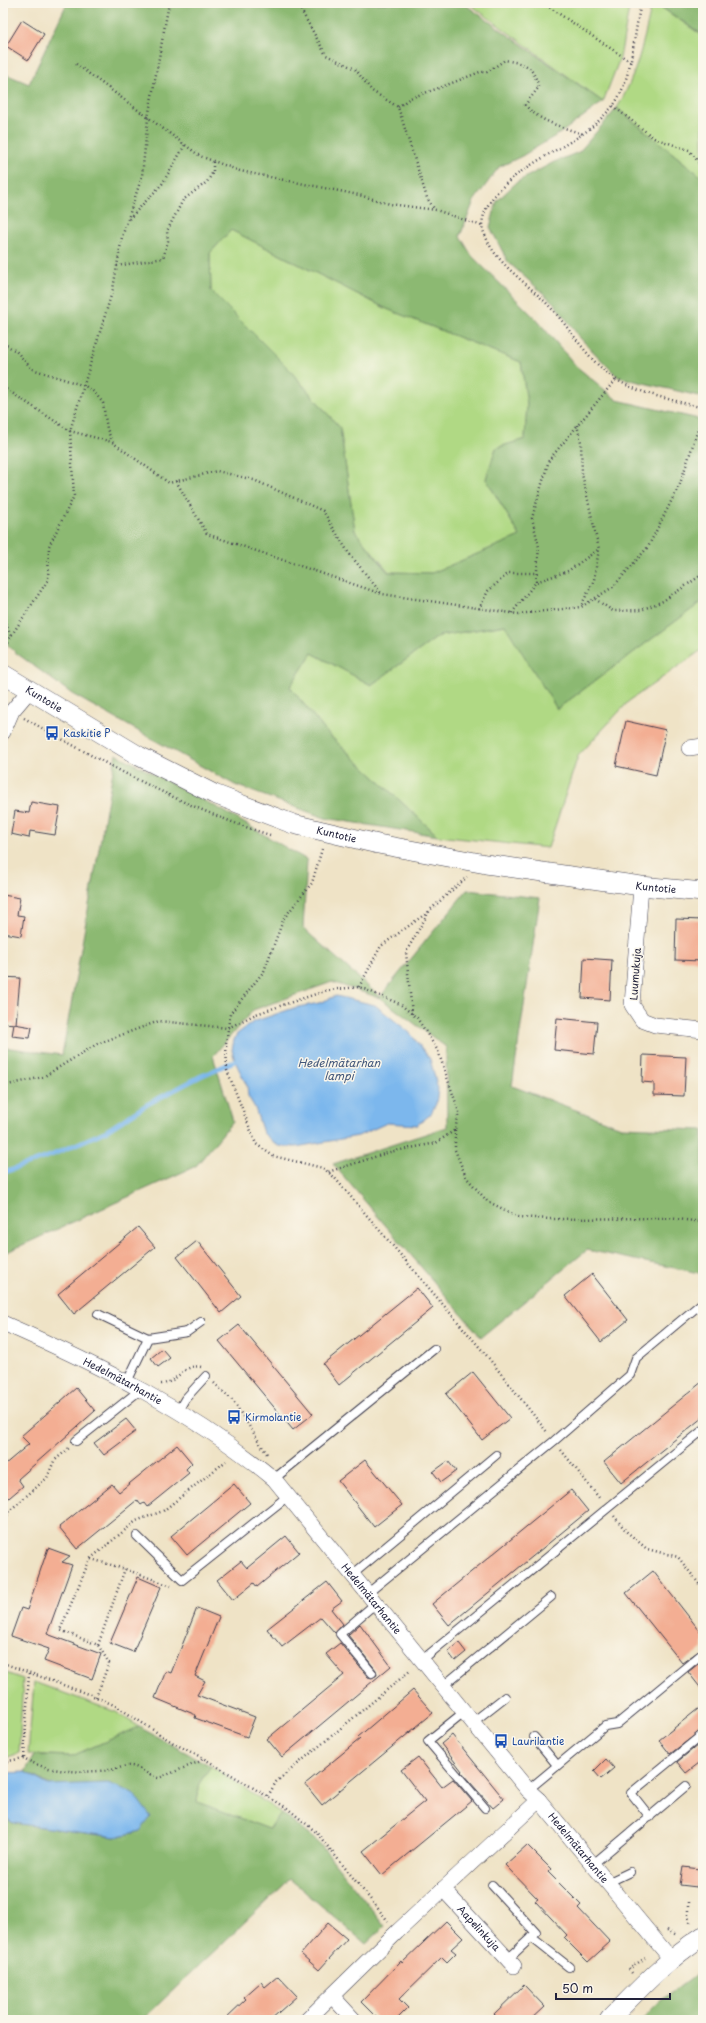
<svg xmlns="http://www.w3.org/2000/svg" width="706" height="2023" viewBox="0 0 706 2023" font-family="'Playpen Sans',sans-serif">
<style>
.green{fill:#b0d984;stroke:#697e60}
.forest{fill:#8cb972;stroke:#576e56;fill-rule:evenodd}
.water{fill:#7bb7ed;stroke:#4e6c94}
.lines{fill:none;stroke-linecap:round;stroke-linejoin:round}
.stream{stroke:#7bb7ed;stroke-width:4.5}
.building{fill:#f3ae93}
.service-casing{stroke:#413f50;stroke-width:10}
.minor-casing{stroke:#413f50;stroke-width:16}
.tertiary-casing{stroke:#413f50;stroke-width:20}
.path{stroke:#413f50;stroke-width:2.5;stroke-dasharray:1 3;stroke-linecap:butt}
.service{stroke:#fff;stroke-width:8}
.minor{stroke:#fff;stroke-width:15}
.tertiary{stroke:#fff;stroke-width:19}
.labels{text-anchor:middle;stroke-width:3;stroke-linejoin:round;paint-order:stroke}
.street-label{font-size:10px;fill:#22223b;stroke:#fbf7ec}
.transit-label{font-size:10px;fill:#164399;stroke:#fbf7ec;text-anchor:start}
.water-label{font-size:11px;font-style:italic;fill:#415679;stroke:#fbf7ec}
</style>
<rect width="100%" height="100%" fill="#fbf7ec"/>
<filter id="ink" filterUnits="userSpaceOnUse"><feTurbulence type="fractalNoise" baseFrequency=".025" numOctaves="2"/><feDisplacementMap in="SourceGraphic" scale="8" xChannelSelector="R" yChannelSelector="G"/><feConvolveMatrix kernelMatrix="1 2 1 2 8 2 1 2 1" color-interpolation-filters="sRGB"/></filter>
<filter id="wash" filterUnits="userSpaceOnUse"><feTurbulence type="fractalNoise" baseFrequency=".012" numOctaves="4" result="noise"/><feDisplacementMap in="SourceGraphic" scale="16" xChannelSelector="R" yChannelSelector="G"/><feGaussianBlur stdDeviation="0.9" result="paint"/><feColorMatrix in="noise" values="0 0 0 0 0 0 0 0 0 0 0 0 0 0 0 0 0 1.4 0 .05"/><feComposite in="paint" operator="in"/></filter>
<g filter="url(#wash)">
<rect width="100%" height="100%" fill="#efe3c6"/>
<path class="green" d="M 468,3 L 630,3 L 620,58 L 603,102 Z
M 652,3 L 655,3 L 703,36 L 703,178 L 617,108 C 637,75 644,40 652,3 Z
M 231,230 L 387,309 L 521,362 L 527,403 L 525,439 L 496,448 L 486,479 L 520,536 L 432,573 L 389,572 L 355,531 L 340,428 L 287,367 L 211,291 L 210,253 Z
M 703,601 L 703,649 L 629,701 L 578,756 L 548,848 L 438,836 L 327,733 L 290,687 L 312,653 L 371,685 L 439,636 L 506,625 L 557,709 Z
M 3,1672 L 23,1679 L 19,1753 L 3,1759 Z
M 34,1682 L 116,1712 L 139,1727 L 72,1756 L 28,1754 Z
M 211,1766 L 281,1813 L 269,1829 L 197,1802 L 200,1782 Z"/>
<path class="forest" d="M 67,3 L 463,3 L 603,102 L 562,132 L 522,156 L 499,167 L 474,201 L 460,236 L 472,256 L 537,320 L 576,366 L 617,400 L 703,420 L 703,601 L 557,709 L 505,625 L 439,636 L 371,685 L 312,653 L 290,687 L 327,733 L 438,836 L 325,818 L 235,785 L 72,694 L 15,652 L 3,640 L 3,73 L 29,84 ZM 231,230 L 387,309 L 521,362 L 527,403 L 525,439 L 496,448 L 486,479 L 520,536 L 432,573 L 388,572 L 355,531 L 340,428 L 287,367 L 211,291 L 210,253 Z
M 655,3 L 703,3 L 703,35 Z
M 617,108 L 703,178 L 703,397 L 618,377 L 580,338 L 554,303 L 508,262 L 490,227 L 497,201 L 517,182 L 554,162 L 579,152 Z
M 116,754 L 222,810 L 307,860 L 303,928 L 380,997 L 467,890 L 540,898 L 512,1086 L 621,1127 L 703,1130 L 703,1277 L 699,1273 L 587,1250 L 481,1337 L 333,1164 L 447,1127 L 446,1047 L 380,998 L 332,982 L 253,1010 L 213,1056 L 233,1121 L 196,1166 L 7,1252 L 3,1256 L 3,1047 L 62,1055 Z
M 139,1727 L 211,1766 L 200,1782 L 197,1802 L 269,1829 L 281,1813 L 319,1843 L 385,1926 L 366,1944 L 290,1879 L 142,2020 L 3,2020 L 3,1816 L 13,1823 L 115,1837 L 140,1831 L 25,1772 L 34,1755 L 72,1756 Z
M 703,1969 L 703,2020 L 641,2020 L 659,2002 Z"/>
<path class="water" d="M 336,996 L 375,1005 L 410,1033 L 430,1059 L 438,1089 L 436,1104 L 430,1115 L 417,1125 L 387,1123 L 358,1136 L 296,1147 L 278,1146 L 263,1133 L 255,1108 L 248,1096 L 247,1086 L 235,1061 L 232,1050 L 234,1040 L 237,1034 L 253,1022 L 294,1008 L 319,1003 Z
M 25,1772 L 48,1785 L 108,1783 L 133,1793 L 151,1817 L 140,1831 L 115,1837 L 13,1823 L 3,1816 L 3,1776 L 6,1773 Z"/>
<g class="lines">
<path class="stream" d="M 3,1173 L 52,1155 L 106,1131 L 148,1104 L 201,1076 L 235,1061"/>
</g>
<g id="blocks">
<path class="building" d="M 22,20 L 44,34 L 28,60 L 6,46 Z
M 626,721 L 666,730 L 656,775 L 616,766 Z
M 31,802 L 60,807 L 55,835 L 30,831 L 29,838 L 11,834 L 15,811 L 29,813 Z
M 3,895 L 20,898 L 17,915 L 24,916 L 21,936 L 3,933 Z
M 676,919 L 703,920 L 703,961 L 675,960 Z
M 584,958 L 612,960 L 610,1000 L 582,998 Z
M 3,977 L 20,978 L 16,1024 L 3,1023 Z
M 557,1018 L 597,1022 L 594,1054 L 554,1050 Z
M 14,1024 L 32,1027 L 30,1038 L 12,1036 Z
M 643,1055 L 686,1057 L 684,1096 L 654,1095 L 654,1083 L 642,1082 Z
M 138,1227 L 155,1247 L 74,1314 L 58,1294 Z
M 197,1241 L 241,1296 L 221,1313 L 177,1257 Z
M 592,1274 L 628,1320 L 601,1342 L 565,1296 Z
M 417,1288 L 433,1308 L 339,1385 L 323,1364 Z
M 239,1325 L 313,1414 L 293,1430 L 219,1341 Z
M 162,1349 L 170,1358 L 158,1367 L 151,1358 Z
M 473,1372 L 510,1418 L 482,1440 L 446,1394 Z
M 703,1381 L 703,1417 L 621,1483 L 604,1462 Z
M 76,1388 L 95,1411 L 18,1479 L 23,1486 L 3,1503 L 3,1466 L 29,1444 L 21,1436 Z
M 126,1419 L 136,1431 L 104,1455 L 94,1443 Z
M 177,1445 L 192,1463 L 186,1469 L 189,1473 L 147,1507 L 144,1503 L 141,1505 L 137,1500 L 77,1549 L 59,1527 L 112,1484 L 119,1492 Z
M 365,1460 L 402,1505 L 374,1527 L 338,1481 Z
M 448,1461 L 456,1471 L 441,1482 L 433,1472 Z
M 234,1484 L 250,1503 L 187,1555 L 171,1536 Z
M 571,1490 L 588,1511 L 449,1625 L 432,1604 Z
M 286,1536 L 299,1552 L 257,1587 L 254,1583 L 233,1600 L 217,1580 L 241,1561 L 247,1568 Z
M 48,1548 L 70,1556 L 62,1562 L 72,1565 L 47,1634 L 101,1654 L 92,1679 L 44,1661 L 49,1649 L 11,1636 L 21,1608 L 27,1610 Z
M 653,1571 L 703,1635 L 703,1648 L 682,1663 L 626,1593 Z
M 138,1577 L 161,1587 L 133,1652 L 110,1643 Z
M 327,1582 L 342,1601 L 331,1609 L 343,1624 L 335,1633 L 321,1617 L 282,1647 L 267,1629 Z
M 197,1608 L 219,1617 L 195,1676 L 205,1681 L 197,1695 L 255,1717 L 247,1737 L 195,1718 L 196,1715 L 155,1698 L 166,1671 L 171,1673 Z
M 360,1624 L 391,1666 L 282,1757 L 267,1739 L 344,1675 L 326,1654 L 340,1643 L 368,1677 L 372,1678 L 377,1675 L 376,1670 L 348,1635 Z
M 459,1643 L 466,1652 L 455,1661 L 448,1652 Z
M 703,1660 L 703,1691 L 688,1672 Z
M 413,1690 L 433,1713 L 322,1805 L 305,1784 L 360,1739 L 358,1737 Z
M 703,1705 L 703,1729 L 670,1754 L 659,1740 Z
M 452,1735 L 504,1799 L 493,1808 L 461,1772 L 462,1771 L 441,1744 Z
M 703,1741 L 703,1760 L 686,1773 L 677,1762 Z
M 418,1757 L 442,1787 L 453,1779 L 472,1801 L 382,1875 L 363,1851 L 425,1801 L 401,1770 Z
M 606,1759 L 614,1768 L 601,1779 L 594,1771 Z
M 527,1845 L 551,1869 L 548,1872 L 581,1905 L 578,1908 L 610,1942 L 588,1962 L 564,1938 L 567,1935 L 535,1901 L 538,1899 L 505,1865 Z
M 683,1867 L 700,1869 L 697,1887 L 680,1885 Z
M 446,1921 L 463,1938 L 451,1949 L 456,1953 L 447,1962 L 442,1957 L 399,1999 L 408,2008 L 396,2020 L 379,2020 L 361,2002 L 401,1961 L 402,1963 Z
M 328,1923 L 347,1939 L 319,1970 L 301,1954 Z
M 278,1976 L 297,1996 L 270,2020 L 224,2020 L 246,1999 L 244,1997 L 261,1982 L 265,1987 Z
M 524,1985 L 545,2007 L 531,2020 L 500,2020 L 494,2014 Z"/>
</g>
</g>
<g filter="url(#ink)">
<use href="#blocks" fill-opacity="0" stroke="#413f50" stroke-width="1"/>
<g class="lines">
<defs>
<path id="service" d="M 98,1314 L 148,1338 L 187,1332 L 201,1322
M 127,1382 L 148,1338
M 178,1411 L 185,1399 L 206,1376
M 76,1441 L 140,1390
M 274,1479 L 434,1349
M 137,1536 L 182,1580 L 288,1496
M 352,1575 L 496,1455
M 368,1593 L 554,1441 L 630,1375 L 636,1358 L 703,1302
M 422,1660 L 703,1430
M 372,1673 L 340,1634 L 376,1603
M 443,1686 L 551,1597
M 464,1712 L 428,1741 L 485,1808
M 473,1722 L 505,1697
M 534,1737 L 557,1765
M 528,1790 L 605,1726 L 617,1724 L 703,1653
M 650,1817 L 631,1793 L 703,1734
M 592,1865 L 686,1786
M 607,1883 L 630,1872
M 492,1885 L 536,1933 L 508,1959
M 531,1937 L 569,1967"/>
<g id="minor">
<path d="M 3,732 L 12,711 L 29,691"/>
<path d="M 689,748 L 703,746"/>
<path d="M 641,886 L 632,1005 L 642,1020 L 655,1025 L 703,1030"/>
<path id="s1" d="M 3,1323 C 99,1365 193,1412 274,1479 L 528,1790 L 539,1800 L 671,1959"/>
<path id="s2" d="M 443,1889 L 514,1966"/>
<path d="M 332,1996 L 354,2020"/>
<path d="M 307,2020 L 397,1932 L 539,1800"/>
</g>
<g id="tertiary">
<path id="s3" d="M 3,674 L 139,756 L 214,794 L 293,824 L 378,844 L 486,864 L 641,886 L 703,892"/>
<path d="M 609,2020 C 638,1990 667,1959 703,1936"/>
</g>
</defs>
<use href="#service" class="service-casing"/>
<use href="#minor" class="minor-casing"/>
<use href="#tertiary" class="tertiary-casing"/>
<path class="path" d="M 297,3 L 326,55 L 355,69 L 372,91 L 398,107 L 427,198 L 435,210
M 543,3 L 631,62
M 641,3 C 634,33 632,83 612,107 C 604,116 592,128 581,135 C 550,156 485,182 482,225 C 482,230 487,239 489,244 C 503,269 531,286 550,307 C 572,330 589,363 617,380 C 642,395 675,400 703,408
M 76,64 L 200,156 L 240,171 L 359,195 L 390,204 L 436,210 L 482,226
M 613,106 L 654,138 L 689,150 L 703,168
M 398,107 L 410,98 L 439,88 L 480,72 L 487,72 L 505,60 C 528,65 531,64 539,87 L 525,105 C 540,122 562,127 583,134
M 129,219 L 162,184 L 185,145
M 117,266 L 163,258 L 168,241 L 167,231 L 183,200 L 207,182 L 213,172 L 213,161
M 3,343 L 16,351 L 32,369 L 85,386 L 94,392 L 103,403 L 107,429 L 112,441
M 3,387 L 70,431 L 112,442 L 169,483 L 217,471 L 254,480 L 323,511 L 348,552 L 381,593
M 577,425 L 581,442 L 582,474 L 599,549 L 594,580 L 581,606
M 176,481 L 207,534 L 382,594 L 518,614 L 581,607 L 613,587 L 648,547 L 680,484 L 703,414
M 536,582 L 539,547 L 532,518 L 549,460 L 616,379
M 595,599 L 613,611 L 641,610 L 663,601 L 703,574
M 479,609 L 488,591 L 509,573 L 537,573
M 512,613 L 536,582 L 568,571 L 599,549
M 3,616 L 11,636
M 3,653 L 11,636 L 48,580 L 49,546 L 74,496 L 70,431 L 113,289 L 122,237 L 142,176 L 148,118 L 169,3
M 24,718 C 103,762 183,808 270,835
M 322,849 L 312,883 L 284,918 L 264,971 L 230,1014 L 226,1044 L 227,1070 L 256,1144 L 273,1156 L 323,1168 L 334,1177 L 487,1356 L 547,1432
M 359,987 L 381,946 L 428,912
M 412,1014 L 406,952 L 430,910 L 467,877
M 3,1086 L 43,1077 L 97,1044 L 159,1021 L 228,1028 L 256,1014 L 328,990 L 359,987 L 400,1004 L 417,1018 L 438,1051 L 459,1112 L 455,1130 L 436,1143 L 390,1152 L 328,1172
M 455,1130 L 455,1150 L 466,1177 L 487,1201 L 519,1217 L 550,1219 L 668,1218 L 703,1222
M 214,1383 L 233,1401 L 267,1454
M 161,1384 C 178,1383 183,1363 201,1367
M 561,1450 L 600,1499
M 614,1516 L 627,1532 L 647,1549 L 678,1557 L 703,1589
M 3,1535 L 8,1512 L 47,1478 L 54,1461 L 69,1448
M 91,1559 L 125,1569 L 171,1586
M 98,1645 L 125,1569
M 3,1663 L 96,1697 L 116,1706 L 175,1744 L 203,1758 L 287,1808 L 316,1832 L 388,1921
M 96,1697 L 109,1663 L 98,1645 L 60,1630 L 90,1559 L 136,1521 L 163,1511 L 226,1461
M 24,1758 L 29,1673
M 3,1762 L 24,1758 C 47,1773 83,1773 109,1770 C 116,1770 124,1765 131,1766 C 141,1767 149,1777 159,1778 L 201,1761 L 203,1758
M 268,1796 L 276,1782 L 411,1670
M 688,1902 L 688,1916 L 691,1925
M 667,1930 L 677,1935
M 632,1973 L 629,1969 L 645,1958"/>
<use href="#service" class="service"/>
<use href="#minor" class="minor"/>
<use href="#tertiary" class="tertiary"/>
</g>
</g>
<defs>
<symbol id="bus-bare" viewBox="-9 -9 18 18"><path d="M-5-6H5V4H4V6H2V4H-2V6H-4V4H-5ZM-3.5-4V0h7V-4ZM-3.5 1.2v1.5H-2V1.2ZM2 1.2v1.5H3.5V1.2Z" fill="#1a4fb4" stroke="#fbf7ec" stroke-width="2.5" paint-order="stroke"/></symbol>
</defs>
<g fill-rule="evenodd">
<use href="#bus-bare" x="42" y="723" width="20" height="20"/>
<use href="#bus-bare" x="224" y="1407" width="20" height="20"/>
<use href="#bus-bare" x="491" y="1731" width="20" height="20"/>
</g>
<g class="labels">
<g class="street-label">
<text dy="4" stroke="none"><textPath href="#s3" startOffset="48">Kuntotie</textPath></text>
<text dy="4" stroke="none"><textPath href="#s3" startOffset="372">Kuntotie</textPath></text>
<text dy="4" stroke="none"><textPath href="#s3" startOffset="696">Kuntotie</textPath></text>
<text transform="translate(635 974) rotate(-86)" y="4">Luumukuja</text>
<text dy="4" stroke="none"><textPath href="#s1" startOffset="133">Hedelmätarhantie</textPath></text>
<text dy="4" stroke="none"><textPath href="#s1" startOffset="468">Hedelmätarhantie</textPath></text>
<text dy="4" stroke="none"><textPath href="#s1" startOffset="792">Hedelmätarhantie</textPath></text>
<text dy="4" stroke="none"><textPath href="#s2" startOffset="53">Aapelinkuja</textPath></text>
</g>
<g class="transit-label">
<text x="63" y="737">Kaskitie P</text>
<text x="245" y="1421">Kirmolantie</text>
<text x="512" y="1745">Laurilantie</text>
</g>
<g class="water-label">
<text x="339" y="1067">Hedelmätarhan<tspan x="339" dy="13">lampi</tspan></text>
</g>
</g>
<rect width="706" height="2023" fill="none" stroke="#fbf7ec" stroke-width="16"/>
<path d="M556 1993v6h114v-6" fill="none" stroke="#22223b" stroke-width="2"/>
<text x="562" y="1993" font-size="12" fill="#22223b" stroke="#fbf7ec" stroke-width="3" paint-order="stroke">50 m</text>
</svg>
